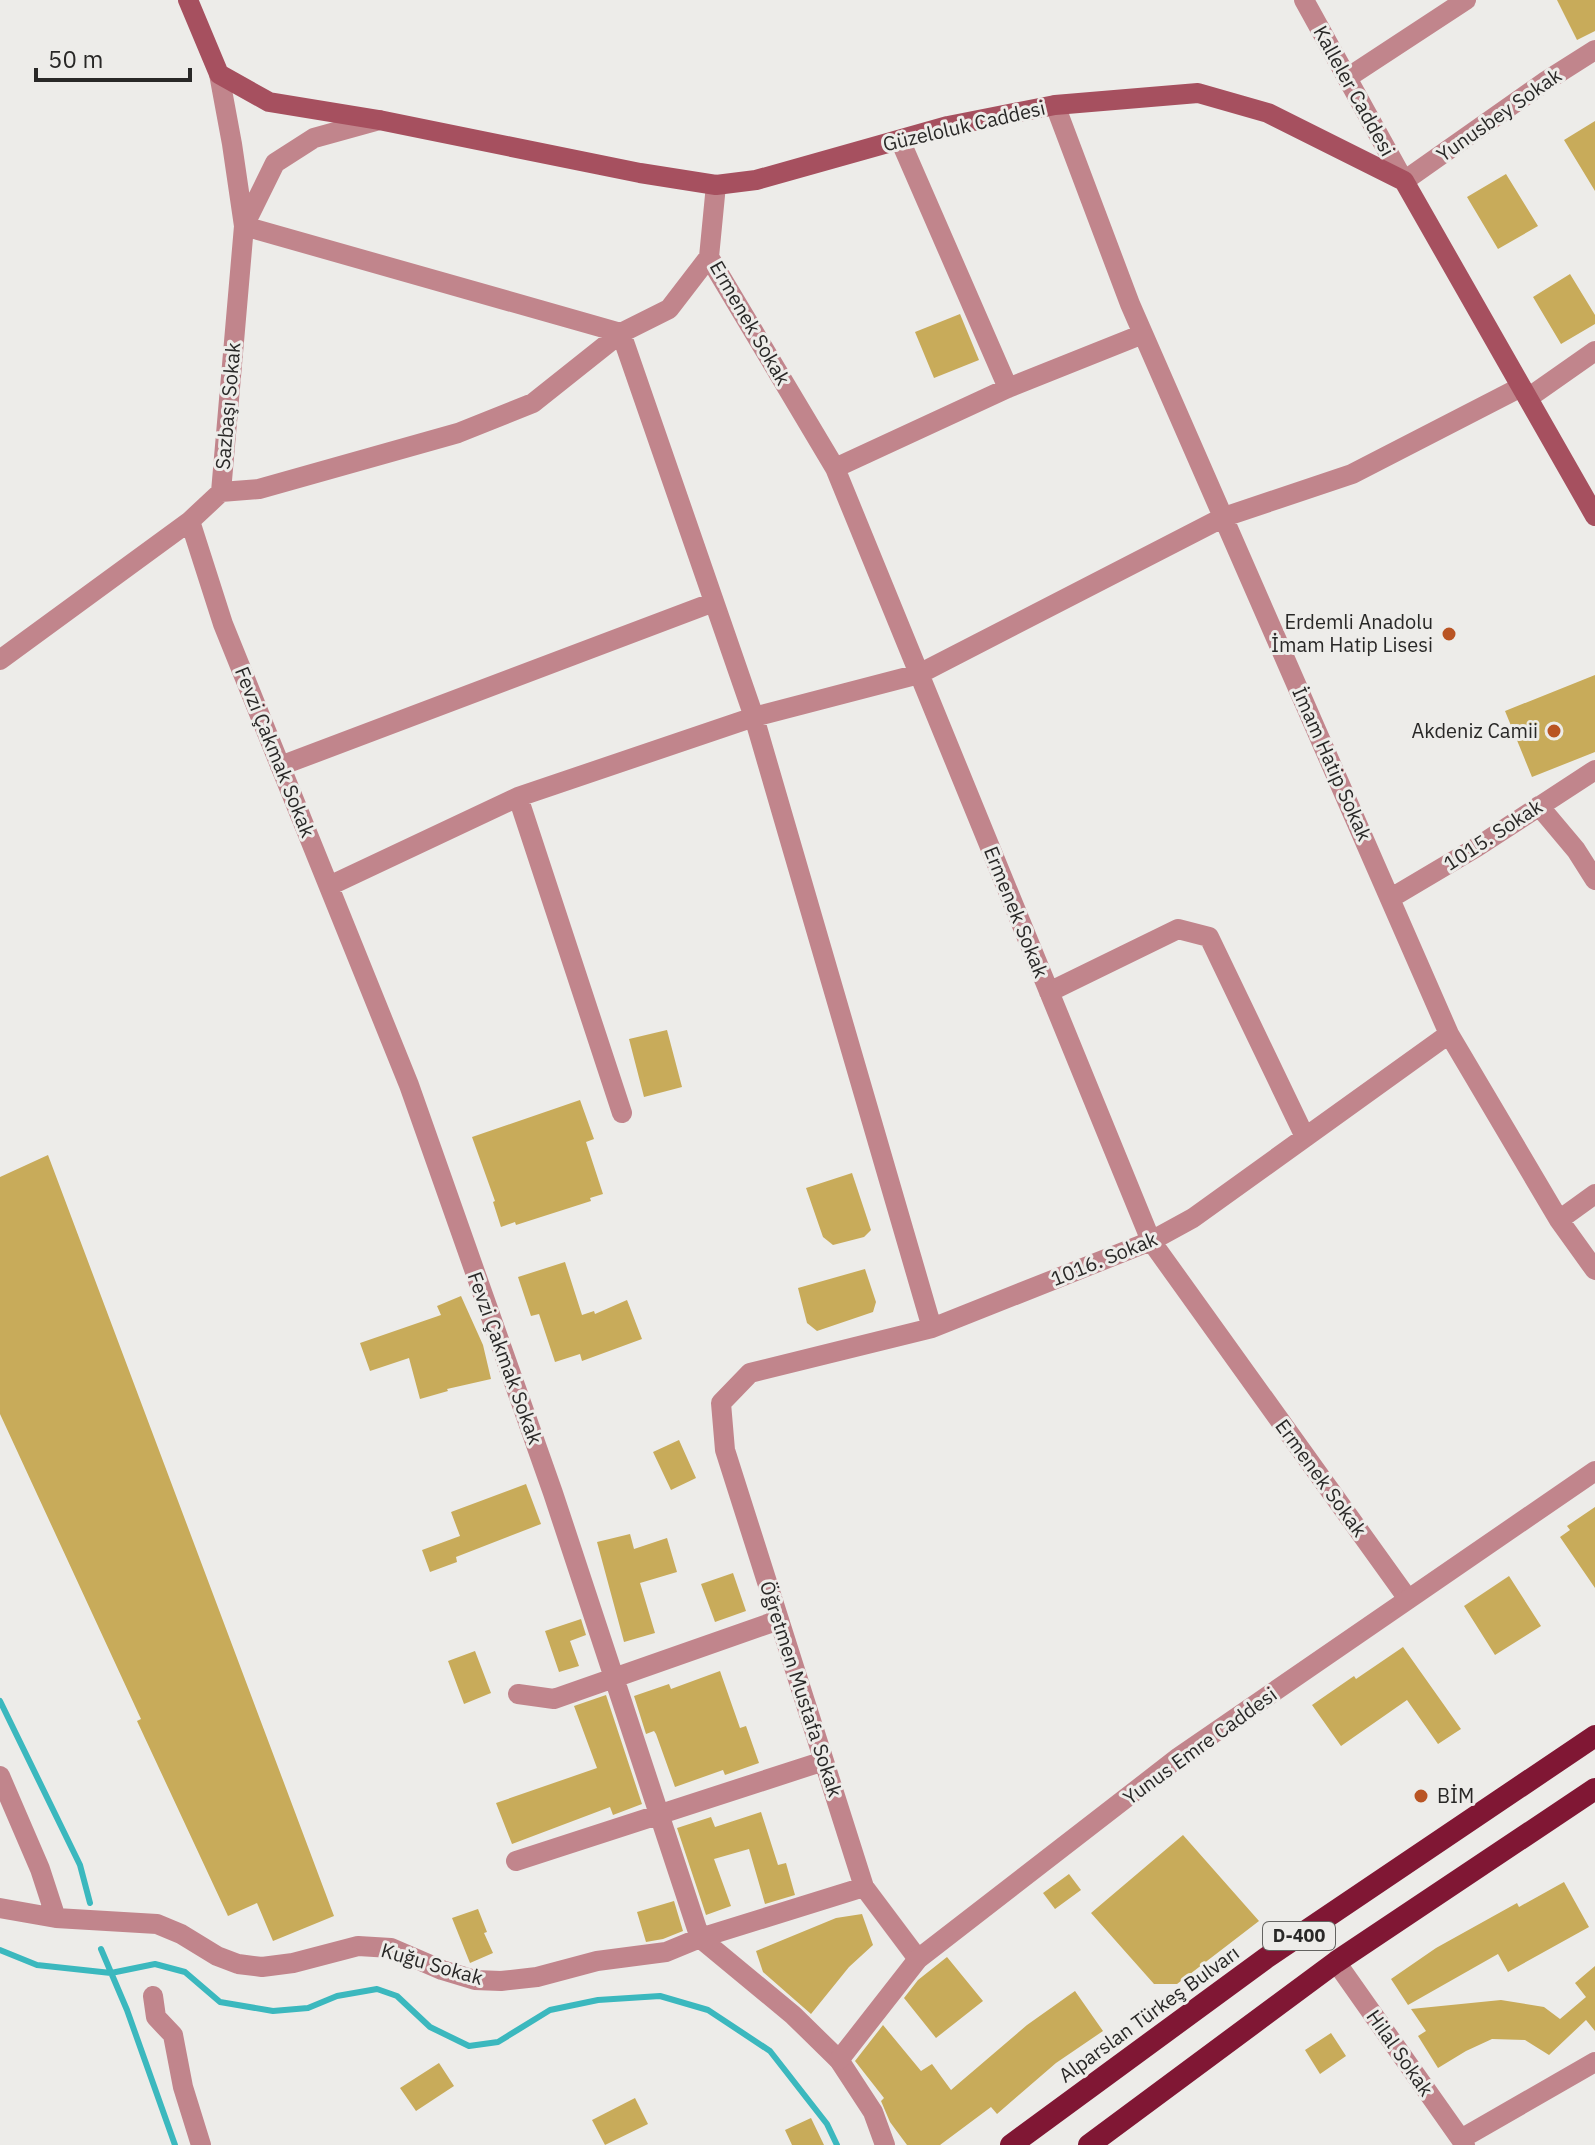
<svg xmlns="http://www.w3.org/2000/svg" width="1595" height="2145" viewBox="0 0 1595 2145" font-family="'IBM Plex Sans',sans-serif">
<style>
.lines{fill:none;stroke-linecap:round;stroke-linejoin:round}
.stream{stroke:#3bb8be;stroke-width:6}
.building{fill:#c8ab5a}
.minor{stroke:#c1858c;stroke-width:20}
.tertiary{stroke:#c1858c;stroke-width:20}
.secondary{stroke:#a6505f;stroke-width:20}
.trunk{stroke:#801734;stroke-width:22}
.poi-dot{fill:#b95423;stroke:#edece9;stroke-width:3}
.labels{text-anchor:middle;stroke-width:6;stroke-linejoin:round;paint-order:stroke}
.shield{fill:#edece9;stroke:#646361;stroke-width:2}
.shield-label{font-size:18px;font-weight:bold;fill:#292827}
.street-label{font-size:20px;fill:#292827;stroke:#edece9}
.poi-label{font-size:20px;fill:#292827;stroke:#edece9;text-anchor:end}
</style>
<rect width="100%" height="100%" fill="#edece9"/>
<g class="lines">
<path class="stream" d="M 0,1701 L 80,1865 L 90,1903
M 101,1949 L 127,2010 L 175,2145
M 0,1950 L 37,1965 L 111,1973 L 155,1964 L 185,1972 L 220,2002 L 273,2011 L 308,2008 L 337,1996 L 377,1989 L 397,1996 L 430,2027 L 469,2046 L 498,2042 L 550,2010 L 598,2000 L 660,1996 L 708,2010 L 770,2051 L 827,2124 L 837,2145"/>
</g>
<path class="building" d="M 1557,0 L 1595,0 L 1595,31 L 1577,40 Z
M 1595,121 L 1595,191 L 1564,140 Z
M 1506,174 L 1538,226 L 1498,249 L 1467,197 Z
M 1570,274 L 1595,315 L 1595,324 L 1561,344 L 1533,297 Z
M 960,314 L 979,360 L 934,378 L 915,332 Z
M 1595,675 L 1595,752 L 1532,777 L 1505,711 Z
M 667,1030 L 682,1087 L 644,1097 L 629,1039 Z
M 580,1100 L 594,1139 L 586,1142 L 603,1194 L 590,1198 L 591,1201 L 516,1225 L 515,1222 L 501,1227 L 493,1202 L 495,1201 L 472,1137 Z
M 48,1155 L 334,1916 L 273,1941 L 257,1903 L 228,1916 L 137,1721 L 141,1719 L 0,1414 L 0,1177 Z
M 852,1173 L 871,1230 L 864,1237 L 833,1245 L 823,1237 L 806,1188 Z
M 565,1262 L 582,1315 L 594,1311 L 595,1314 L 627,1300 L 642,1339 L 582,1361 L 580,1354 L 555,1362 L 539,1314 L 531,1316 L 518,1277 Z
M 865,1269 L 876,1302 L 873,1312 L 817,1331 L 807,1323 L 798,1288 Z
M 461,1296 L 483,1345 L 491,1379 L 447,1389 L 448,1391 L 420,1399 L 409,1358 L 370,1371 L 360,1343 L 441,1315 L 437,1306 Z
M 679,1440 L 696,1478 L 671,1490 L 653,1452 Z
M 526,1484 L 541,1524 L 456,1557 L 457,1562 L 430,1572 L 422,1550 L 460,1536 L 451,1512 Z
M 1595,1507 L 1595,1588 L 1560,1537 L 1570,1530 L 1567,1526 Z
M 630,1534 L 634,1549 L 667,1538 L 677,1572 L 640,1583 L 655,1633 L 624,1642 L 597,1542 Z
M 733,1573 L 746,1611 L 715,1622 L 701,1584 Z
M 1509,1576 L 1541,1626 L 1495,1655 L 1464,1606 Z
M 581,1619 L 586,1635 L 570,1641 L 579,1666 L 559,1672 L 545,1631 Z
M 1403,1647 L 1461,1729 L 1438,1744 L 1407,1700 L 1341,1746 L 1312,1705 L 1354,1676 L 1356,1679 Z
M 475,1651 L 491,1693 L 464,1704 L 448,1661 Z
M 720,1671 L 740,1728 L 746,1726 L 759,1763 L 725,1775 L 723,1770 L 675,1787 L 656,1734 L 654,1731 L 646,1734 L 634,1696 L 669,1684 L 671,1689 Z
M 606,1695 L 642,1804 L 613,1815 L 610,1807 L 512,1844 L 496,1803 L 597,1768 L 574,1706 Z
M 761,1812 L 778,1865 L 786,1863 L 795,1895 L 765,1904 L 749,1849 L 714,1859 L 731,1906 L 706,1915 L 677,1828 L 711,1817 L 715,1827 Z
M 1183,1835 L 1259,1921 L 1177,1984 L 1154,1984 L 1091,1913 Z
M 1069,1874 L 1081,1890 L 1055,1909 L 1043,1893 Z
M 1564,1882 L 1589,1927 L 1508,1972 L 1498,1954 L 1408,2005 L 1391,1979 L 1436,1948 L 1517,1903 L 1519,1907 Z
M 674,1901 L 683,1931 L 663,1939 L 646,1942 L 637,1912 Z
M 478,1909 L 487,1932 L 484,1933 L 493,1953 L 470,1963 L 452,1918 Z
M 862,1914 L 873,1945 L 849,1967 L 811,2014 L 763,1972 L 756,1951 L 836,1918 Z
M 947,1957 L 983,2001 L 936,2038 L 904,1998 L 918,1980 Z
M 1595,1966 L 1595,2031 L 1586,2020 L 1549,2055 L 1525,2040 L 1492,2039 L 1466,2051 L 1438,2068 L 1418,2036 L 1426,2031 L 1411,2009 L 1501,2000 L 1544,2007 L 1560,2019 L 1586,1997 L 1575,1983 Z
M 1075,1991 L 1103,2031 L 1056,2063 L 997,2114 L 991,2107 L 940,2145 L 907,2145 L 890,2122 L 881,2101 L 884,2098 L 855,2061 L 883,2025 L 921,2071 L 932,2064 L 951,2090 L 1027,2025 Z
M 1331,2033 L 1346,2056 L 1320,2074 L 1305,2050 Z
M 439,2063 L 454,2086 L 416,2111 L 400,2088 Z
M 635,2098 L 648,2124 L 605,2145 L 592,2120 Z
M 811,2118 L 824,2145 L 792,2145 L 785,2130 Z"/>
<g class="lines">
<path class="minor" d="M 219,74 L 232,144 L 244,226 L 621,333 L 754,717 L 932,1328
M 1347,78 L 1466,0
M 1055,105 L 1130,304 L 1449,1034 L 1559,1220 L 1595,1270
M 900,140 L 1008,388
M 1404,181 L 1546,81 L 1595,50
M 716,185 L 709,257 L 835,468 L 1151,1241 L 1408,1599
M 1528,398 L 1595,351
M 835,468 L 1008,388 L 1143,334
M 221,492 L 259,489 L 458,433 L 533,403 L 621,333 L 669,309 L 709,257
M 190,521 L 223,624 L 409,1085 L 553,1493 L 700,1938 L 793,2015 L 839,2060 L 873,2112 L 885,2145
M 0,660 L 190,521 L 221,492 L 244,226 L 275,163 L 314,138 L 379,120
M 280,766 L 714,602
M 518,797 L 622,1113
M 1539,806 L 1576,850 L 1595,880
M 329,886 L 518,797 L 754,717 L 919,674 L 1224,517 L 1352,474 L 1521,387
M 1391,898 L 1477,847 L 1595,770
M 1049,992 L 1178,929 L 1209,937 L 1305,1137
M 1559,1220 L 1595,1194
M 518,1694 L 554,1699 L 779,1620
M 0,1776 L 40,1869 L 56,1918
M 516,1861 L 824,1761
M 0,1908 L 56,1918 L 157,1924 L 181,1934 L 217,1956 L 238,1964 L 262,1967 L 293,1963 L 358,1946 L 391,1948 L 442,1970 L 475,1980 L 501,1981 L 537,1977 L 597,1961 L 666,1952 L 700,1938 L 864,1887
M 918,1959 L 864,1887 L 725,1450 L 721,1403 L 750,1373 L 932,1328 L 1151,1241 L 1193,1218 L 1449,1034
M 1336,1962 L 1465,2145
M 153,1996 L 156,2017 L 173,2035 L 183,2087 L 201,2145
M 1461,2139 L 1595,2062"/>
<path class="tertiary" d="M 1304,0 L 1404,181
M 839,2060 L 918,1959 L 1179,1757 L 1595,1471"/>
<path class="secondary" d="M 188,0 L 219,74 L 269,102 L 379,120 L 640,173 L 716,185 L 756,180 L 948,126 L 1055,105 L 1198,93 L 1268,113 L 1404,181 L 1595,516"/>
<path class="trunk" d="M 1011,2145 L 1266,1958 L 1595,1736
M 1089,2145 L 1336,1962 L 1595,1789"/>
</g>
<g class="poi-dot">
<circle cx="1449" cy="634" r="8"/>
<circle cx="1554" cy="731" r="8"/>
<circle cx="1421" cy="1796" r="8"/>
</g>
<g class="labels">
<rect class="shield" x="1263" y="1922" width="72" height="28" rx="6"/>
<g class="shield-label">
<text x="1299" y="1942">D-400</text>
</g>
<g class="street-label">
<text transform="translate(1354 91) rotate(61)" y="7">Kalleler Caddesi</text>
<text transform="translate(1499 115) rotate(-35)" y="7">Yunusbey Sokak</text>
<text transform="translate(964 126) rotate(-13)" y="7">Güzeloluk Caddesi</text>
<text transform="translate(750 323) rotate(60)" y="7">Ermenek Sokak</text>
<text transform="translate(228 406) rotate(-85)" y="7">Sazbaşı Sokak</text>
<text transform="translate(275 752) rotate(68)" y="7">Fevzi Çakmak Sokak</text>
<text transform="translate(1332 764) rotate(66)" y="7">İmam Hatip Sokak</text>
<text transform="translate(1493 835) rotate(-33)" y="7">1015. Sokak</text>
<text transform="translate(1016 912) rotate(68)" y="7">Ermenek Sokak</text>
<text transform="translate(1104 1259) rotate(-22)" y="7">1016. Sokak</text>
<text transform="translate(505 1358) rotate(70)" y="7">Fevzi Çakmak Sokak</text>
<text transform="translate(1321 1478) rotate(54)" y="7">Ermenek Sokak</text>
<text transform="translate(801 1689) rotate(72)" y="7">Öğretmen Mustafa Sokak</text>
<text transform="translate(1200 1746) rotate(-36)" y="7">Yunus Emre Caddesi</text>
<text transform="translate(432 1964) rotate(16)" y="7">Kuğu Sokak</text>
<text transform="translate(1149 2014) rotate(-36)" y="7">Alparslan Türkeş Bulvarı</text>
<text transform="translate(1400 2053) rotate(55)" y="7">Hilal Sokak</text>
</g>
<g class="poi-label">
<text x="1433" y="629">Erdemli Anadolu<tspan x="1433" dy="23">İmam Hatip Lisesi</tspan></text>
<text x="1538" y="738">Akdeniz Camii</text>
<text x="1437" y="1803" text-anchor="start">BİM</text>
</g>
</g>
<path d="M36 68v12h154v-12" fill="none" stroke="#292827" stroke-width="4"/>
<text x="48" y="68" font-size="24" fill="#292827" stroke="#edece9" stroke-width="6" paint-order="stroke">50 m</text>
</svg>
